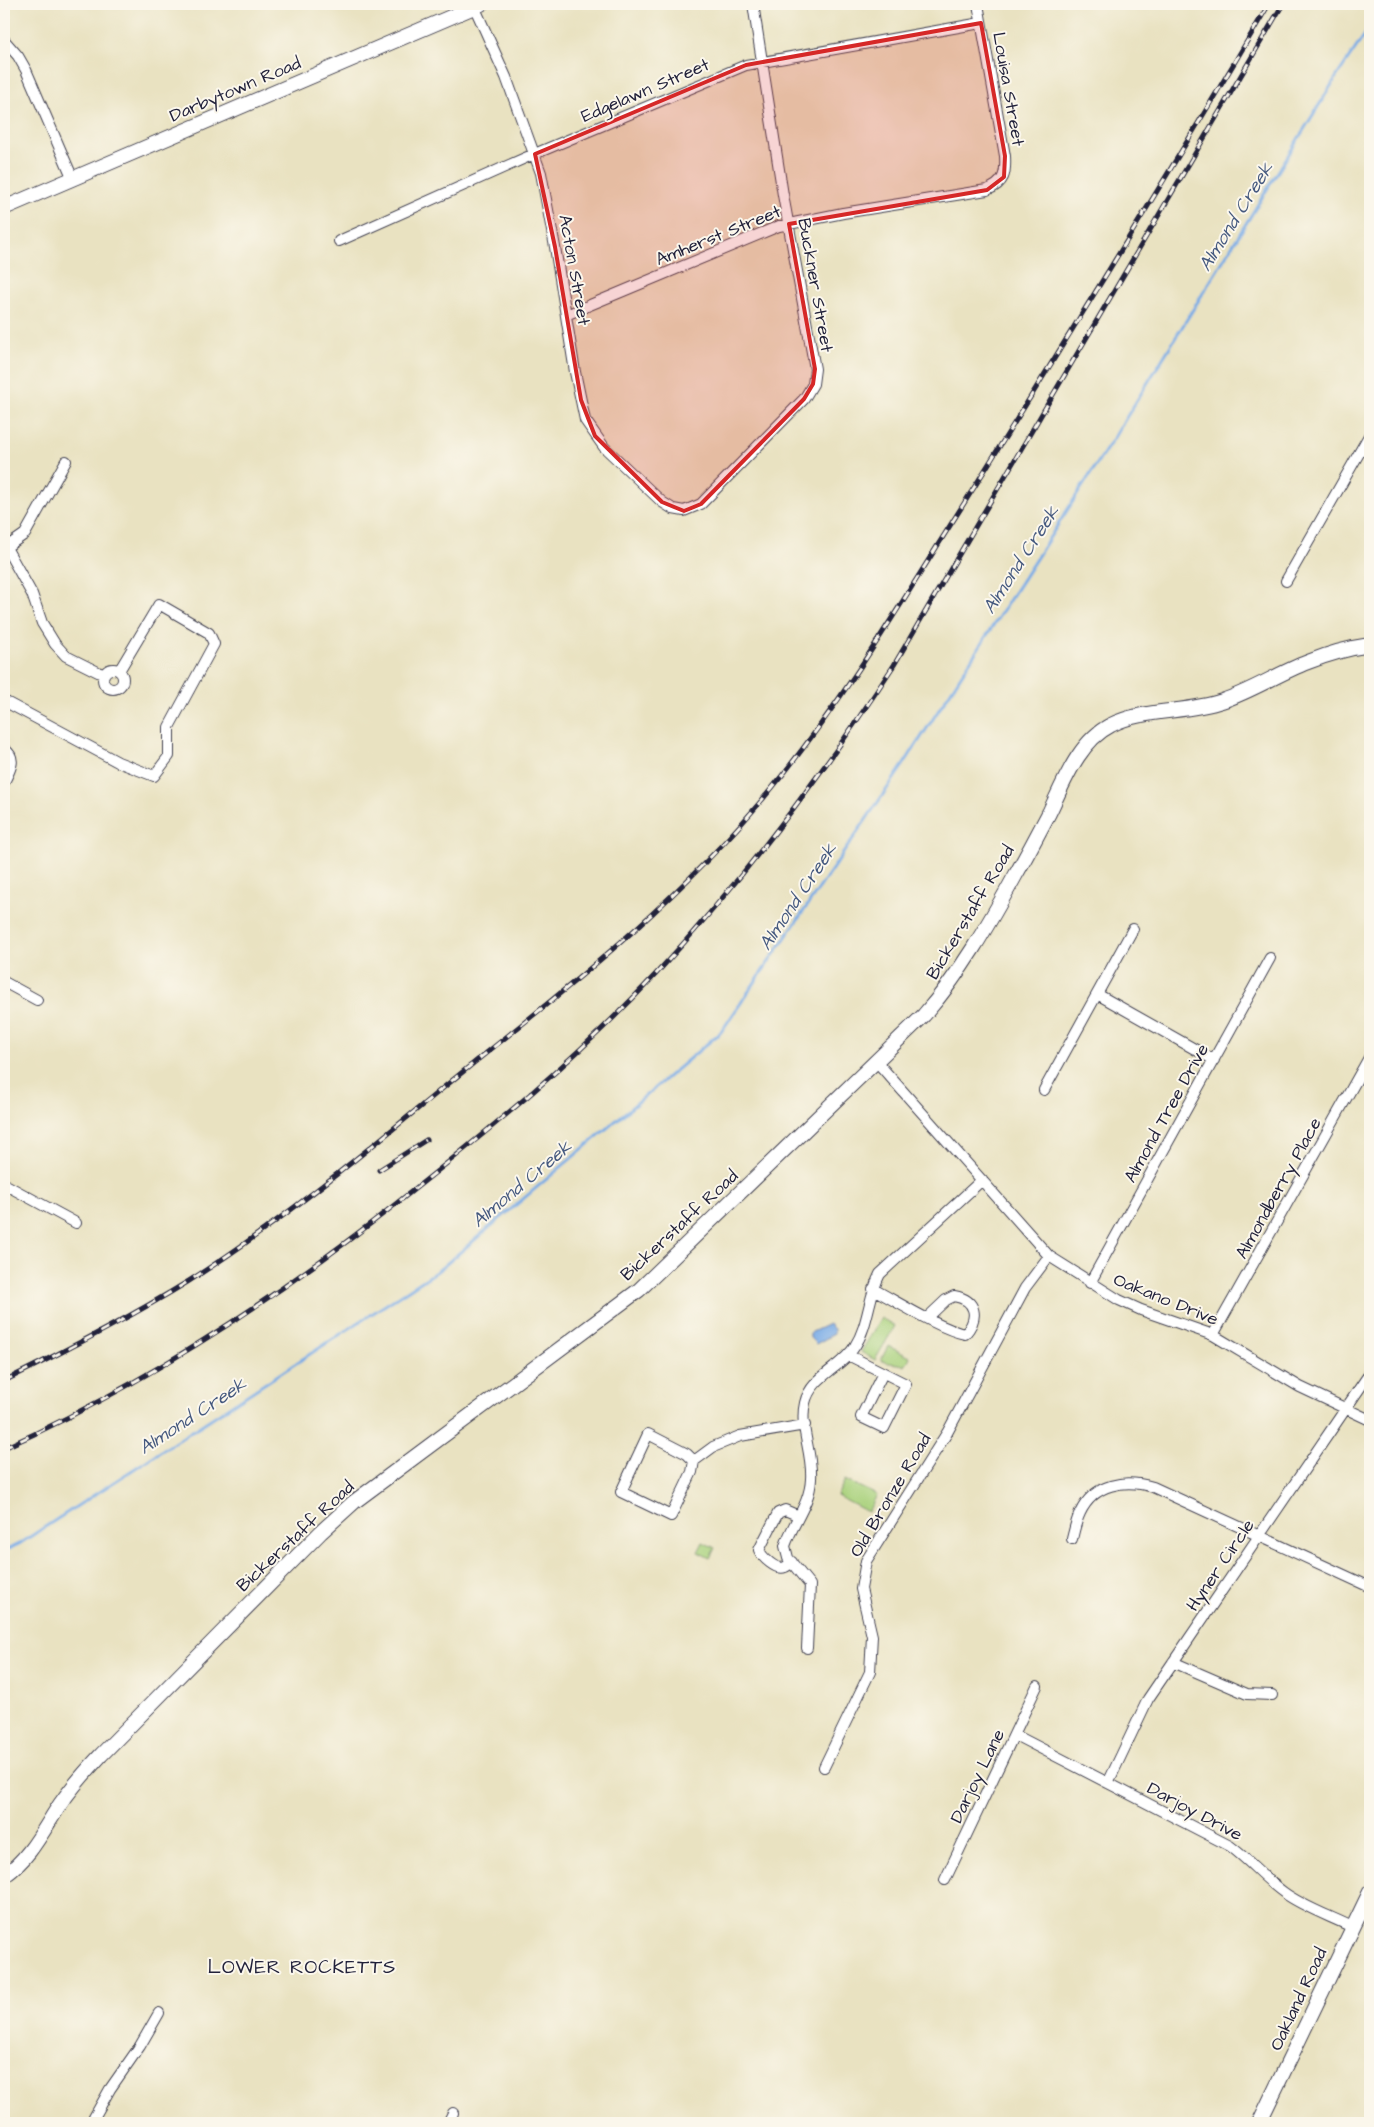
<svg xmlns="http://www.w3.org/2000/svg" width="1374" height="2127" viewBox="0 0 1374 2127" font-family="'Architects Daughter',sans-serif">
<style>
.green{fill:#a9d17c;stroke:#667a5c}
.water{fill:#7aace6;stroke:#4e6790}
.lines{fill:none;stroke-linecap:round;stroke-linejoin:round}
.stream{stroke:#7aace6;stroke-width:3}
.street-casing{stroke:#403f4f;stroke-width:12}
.secondary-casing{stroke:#403f4f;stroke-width:16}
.street{stroke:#fff;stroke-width:10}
.secondary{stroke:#fff;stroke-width:14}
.rail-casing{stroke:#22223b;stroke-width:5}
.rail{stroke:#fbf7ec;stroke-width:3;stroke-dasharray:9;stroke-linecap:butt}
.marked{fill:#d62828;fill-opacity:0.2;stroke:#d62828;stroke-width:4;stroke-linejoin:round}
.labels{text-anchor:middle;stroke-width:4;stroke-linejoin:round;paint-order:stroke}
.street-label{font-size:18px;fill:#22223b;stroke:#fbf7ec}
.water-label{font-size:19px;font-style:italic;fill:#45597f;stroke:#fbf7ec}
.neighbourhood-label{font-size:19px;letter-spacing:1px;fill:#22223b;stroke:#fbf7ec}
</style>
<rect width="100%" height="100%" fill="#fbf7ec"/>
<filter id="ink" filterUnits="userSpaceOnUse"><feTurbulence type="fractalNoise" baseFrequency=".02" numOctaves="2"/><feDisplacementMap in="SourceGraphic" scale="10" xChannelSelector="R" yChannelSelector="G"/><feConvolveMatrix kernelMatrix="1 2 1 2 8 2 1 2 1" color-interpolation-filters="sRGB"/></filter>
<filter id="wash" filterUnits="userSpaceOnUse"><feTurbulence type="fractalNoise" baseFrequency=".0096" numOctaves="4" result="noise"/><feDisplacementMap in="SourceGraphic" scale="20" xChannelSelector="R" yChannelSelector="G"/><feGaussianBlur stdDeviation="1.12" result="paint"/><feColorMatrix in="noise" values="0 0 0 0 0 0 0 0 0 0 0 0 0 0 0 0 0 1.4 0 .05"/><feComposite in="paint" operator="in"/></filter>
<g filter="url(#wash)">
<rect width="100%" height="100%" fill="#e9e2c1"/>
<path class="green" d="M 881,1318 L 895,1326 L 875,1360 L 861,1352 Z
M 888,1346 L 910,1357 L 905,1366 C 897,1362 889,1365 881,1360 Z
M 845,1480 L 877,1495 L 868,1512 L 837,1496 Z
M 703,1542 L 715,1548 L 710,1558 L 698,1552 Z"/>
<path class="water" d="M 829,1324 L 834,1329 L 834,1334 L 816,1344 L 810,1338 L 810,1333 Z"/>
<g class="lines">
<path class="stream" d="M 4,1551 L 19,1544 L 439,1270 L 721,1032 L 904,764 L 1113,439 L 1337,76 L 1370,27"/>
</g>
</g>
<g filter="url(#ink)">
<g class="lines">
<defs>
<path id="street" d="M 474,6 L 506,77 L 541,173 L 555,247 L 575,372 L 585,420 L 604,447 L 662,502 L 673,509 L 684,511 L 701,504 L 804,399 L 813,384 L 815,369 L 783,195 L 753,4
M 4,40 L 18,56 L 26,70 L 73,179
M 339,241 L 525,158 L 746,65 L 981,23
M 566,315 L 779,226 L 843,213 L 987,190 C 1005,183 1006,173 1005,156 L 978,4
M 4,544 L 32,594 L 42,623 L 55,644 L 66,656 L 104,675
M 5,548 L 25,534 L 66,461
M 1286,581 L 1370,434
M103 679a10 10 0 1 1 20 0a10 10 0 1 1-20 0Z
M 4,701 L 118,762 L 154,776 L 169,756 L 169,727 L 214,644 L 209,633 L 159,604 L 119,671
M 4,749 C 18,758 10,770 4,782
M 4,982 L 37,1000
M 1097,994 L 1214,1060
M 876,1061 L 1049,1256 L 1119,1300 L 1141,1310 L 1213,1335 L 1300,1387 L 1370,1420
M 1044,1090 L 1133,929
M 4,1184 L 76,1223
M 1090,1283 L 1270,958
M 873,1289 C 896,1301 942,1330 965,1334 C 979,1318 977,1300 954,1296 L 946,1300 L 927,1318
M 1213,1335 L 1370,1056
M 848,1355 L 906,1384 L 884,1428 L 861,1417 L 883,1373
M 694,1461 L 687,1454 L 648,1434 L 621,1492 L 671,1516 L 692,1472 L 694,1461 L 713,1447 L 740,1436 L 805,1425
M 1072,1539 C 1074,1531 1076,1521 1080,1513 C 1094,1483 1125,1479 1153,1487 L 1370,1587
M 792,1562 C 791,1563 786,1567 785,1567 C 776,1571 762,1557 759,1550 L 778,1513 L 785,1510 L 799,1516
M 807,1648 L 810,1585 L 788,1558 L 785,1546 C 793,1522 810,1504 811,1479 C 813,1453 799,1428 805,1403 C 811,1376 842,1368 855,1346 C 869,1324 868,1297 880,1274 L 982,1180
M 1173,1662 L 1247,1694 L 1272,1695
M 1015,1735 L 1230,1846 C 1249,1860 1264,1878 1283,1892 C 1303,1907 1330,1916 1352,1927
M 824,1767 L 870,1672 L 872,1636 L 861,1589 L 866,1561 L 947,1433 L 1025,1288 L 1049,1256
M 1108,1783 L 1148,1699 L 1370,1373
M 945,1880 L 1037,1686
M 91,2123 L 110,2089 L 140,2046 L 159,2013
M 448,2123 L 453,2113"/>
<path id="secondary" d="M 4,208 L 481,4
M 4,1876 C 31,1857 43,1830 61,1803 C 73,1786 87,1770 101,1755 L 321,1532 L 354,1502 L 639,1290 L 924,1015 C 961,973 988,925 1015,876 C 1027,855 1038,834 1049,813 C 1064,782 1079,741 1111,725 C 1141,709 1187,713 1222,701 C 1252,691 1279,673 1308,662 C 1328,654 1349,648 1370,645
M 1259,2123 L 1370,1892"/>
</defs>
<use href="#street" class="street-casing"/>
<use href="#secondary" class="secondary-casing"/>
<use href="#street" class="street"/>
<use href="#secondary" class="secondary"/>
<defs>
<path id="rail" d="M 379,1170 L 426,1140
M 4,1381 C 67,1350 129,1318 189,1281 C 288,1218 379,1140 470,1066 C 579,979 683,897 772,788 C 849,694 910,588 975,486 C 1075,326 1174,166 1269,4
M 4,1448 C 146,1384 275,1299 397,1203 C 487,1132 577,1059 655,975 C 743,879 823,774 894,665 L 1283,4"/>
</defs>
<use href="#rail" class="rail-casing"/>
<use href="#rail" class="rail"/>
</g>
</g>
<path class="marked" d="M 981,23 L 1005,156 L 1004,177 L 987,190 L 789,224 L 815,369 L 813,384 L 804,399 L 701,504 L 684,511 L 662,502 L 595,436 L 581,400 L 555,247 L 535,154 L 746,65 Z"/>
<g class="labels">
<g class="street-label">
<text transform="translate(235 89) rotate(-23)" y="6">Darbytown Road</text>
<text transform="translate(1009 89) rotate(80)" y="6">Louisa Street</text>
<text transform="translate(645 90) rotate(-23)" y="6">Edgelawn Street</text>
<text transform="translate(718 235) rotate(-22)" y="6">Amherst Street</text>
<text transform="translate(575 270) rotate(80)" y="6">Acton Street</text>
<text transform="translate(816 285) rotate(80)" y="6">Buckner Street</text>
<text transform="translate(970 912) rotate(-59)" y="6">Bickerstaff Road</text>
<text transform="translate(1166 1113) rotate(-61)" y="6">Almond Tree Drive</text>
<text transform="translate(1278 1188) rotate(-61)" y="6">Almondberry Place</text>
<text transform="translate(679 1225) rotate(-43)" y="6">Bickerstaff Road</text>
<text transform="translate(1166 1299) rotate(22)" y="6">Oakano Drive</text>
<text transform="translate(890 1495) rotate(-59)" y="6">Old Bronze Road</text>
<text transform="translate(295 1536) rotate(-43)" y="6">Bickerstaff Road</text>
<text transform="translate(1220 1565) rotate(-56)" y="6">Hyner Circle</text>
<text transform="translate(977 1776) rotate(-64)" y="6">Darjoy Lane</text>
<text transform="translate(1195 1811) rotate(28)" y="6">Darjoy Drive</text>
<text transform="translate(1298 1999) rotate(-65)" y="6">Oakland Road</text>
</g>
<g class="water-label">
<text transform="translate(1235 216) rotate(-58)" y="7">Almond Creek</text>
<text transform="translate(1020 559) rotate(-57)" y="7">Almond Creek</text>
<text transform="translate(797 896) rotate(-56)" y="7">Almond Creek</text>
<text transform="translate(521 1183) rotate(-40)" y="7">Almond Creek</text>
<text transform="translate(192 1415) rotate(-33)" y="7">Almond Creek</text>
</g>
<g class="neighbourhood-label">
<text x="302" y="1973">LOWER ROCKETTS</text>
</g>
</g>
<rect width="1374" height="2127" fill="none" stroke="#fbf7ec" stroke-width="20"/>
</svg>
